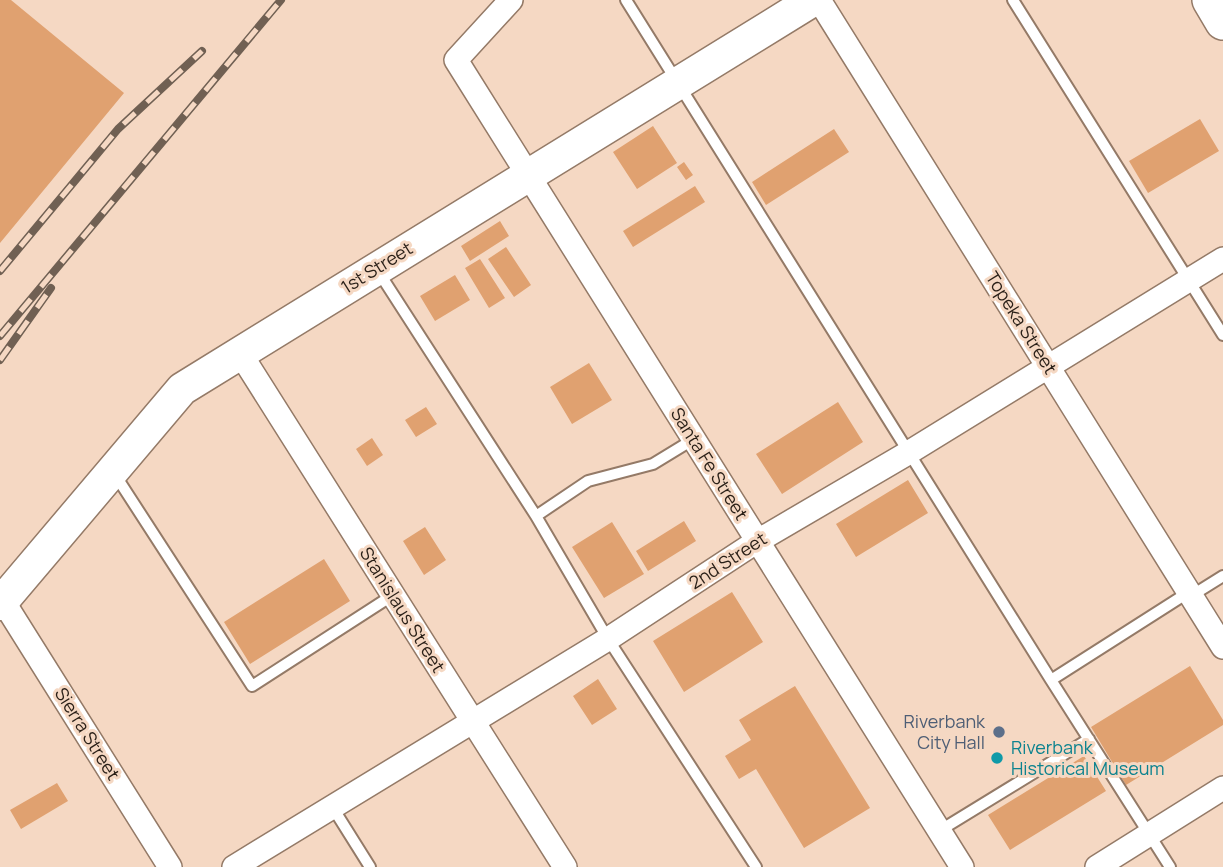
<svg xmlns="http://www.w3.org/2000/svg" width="1223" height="867" viewBox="0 0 1223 867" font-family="Manrope,sans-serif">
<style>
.building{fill:#e0a170}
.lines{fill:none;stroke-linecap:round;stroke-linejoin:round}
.lane-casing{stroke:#947a67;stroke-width:14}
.street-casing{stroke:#947a67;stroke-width:26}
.secondary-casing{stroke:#947a67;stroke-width:35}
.primary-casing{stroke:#947a67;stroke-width:38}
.lane{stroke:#fff;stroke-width:10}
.street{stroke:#fff;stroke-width:23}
.secondary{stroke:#fff;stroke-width:32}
.primary{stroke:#fff;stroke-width:35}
.rail-casing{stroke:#706053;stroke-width:8}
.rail{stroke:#f5d8c3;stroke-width:5;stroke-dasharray:16;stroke-linecap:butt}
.service-dot{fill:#5c6f8a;stroke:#f5d8c3;stroke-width:2.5}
.culture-dot{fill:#0f9aa8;stroke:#f5d8c3;stroke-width:2.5}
.labels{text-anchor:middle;stroke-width:6;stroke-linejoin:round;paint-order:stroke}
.street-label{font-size:18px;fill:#291f17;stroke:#f5d8c3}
.service-label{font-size:18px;fill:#4e5e75;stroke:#f5d8c3;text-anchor:end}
.culture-label{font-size:18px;fill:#0d838f;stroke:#f5d8c3;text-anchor:start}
</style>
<rect width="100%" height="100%" fill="#f5d8c3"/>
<path class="building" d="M 0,0 L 11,0 L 124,93 L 0,243 Z
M 1200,119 L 1219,151 L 1148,193 L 1129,161 Z
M 653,126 L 677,163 L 637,189 L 613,152 Z
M 834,129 L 849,152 L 766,205 L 752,182 Z
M 684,162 L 693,175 L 686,180 L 677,167 Z
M 695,186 L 705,202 L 633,247 L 623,231 Z
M 500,221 L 509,236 L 470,261 L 461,246 Z
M 506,247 L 531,285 L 514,297 L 488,259 Z
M 480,259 L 505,298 L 489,308 L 465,268 Z
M 455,275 L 470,300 L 435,321 L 420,296 Z
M 589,363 L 612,400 L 572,424 L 550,387 Z
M 838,402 L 863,442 L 782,494 L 756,454 Z
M 426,407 L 437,424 L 416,437 L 405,420 Z
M 372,438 L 383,455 L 367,466 L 356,449 Z
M 908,480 L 928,513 L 856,557 L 836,524 Z
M 684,521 L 696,541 L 648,571 L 636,551 Z
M 612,522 L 644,574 L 604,598 L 572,547 Z
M 425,527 L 446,560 L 424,575 L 403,541 Z
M 324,559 L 350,601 L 250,664 L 224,622 Z
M 732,592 L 763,642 L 684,692 L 653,641 Z
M 1190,666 L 1223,720 L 1223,725 L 1126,785 L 1091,727 Z
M 598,679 L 617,709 L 592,725 L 573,696 Z
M 795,686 L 870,808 L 804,848 L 756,769 L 739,779 L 725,756 L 751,740 L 739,720 Z
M 1084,756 L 1106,791 L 1010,850 L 988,815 Z
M 57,783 L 68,801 L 21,829 L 10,810 Z"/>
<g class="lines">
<defs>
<path id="lane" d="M 626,0 L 1051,680 L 1189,592
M 1013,0 L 1223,335
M 378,271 L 536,516 L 588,481 L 653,464 L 694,439
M 114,473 L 252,686 L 393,595
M 536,516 L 608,639 L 756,867
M 1191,596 L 1223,576
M 1051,680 L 1170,867
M 333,808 L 370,867
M 939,831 L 1089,739"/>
<path id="street" d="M 511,0 L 456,60 L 962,867
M 819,0 L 1223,647
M 240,353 L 565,867
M 3,601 L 170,867
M 234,867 L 608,639 L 756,542 L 908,453 L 1223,259
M 1097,867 L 1223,788"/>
<path id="secondary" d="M 0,604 L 182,389 L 813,0"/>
<path id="primary" d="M 1210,0 L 1223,22"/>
</defs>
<use href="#lane" class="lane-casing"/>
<use href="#street" class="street-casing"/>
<use href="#secondary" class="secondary-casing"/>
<use href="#primary" class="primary-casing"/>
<use href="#lane" class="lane"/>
<use href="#street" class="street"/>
<use href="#secondary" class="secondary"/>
<use href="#primary" class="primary"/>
<defs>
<path id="rail" d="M 0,271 L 118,129 L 202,51
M 0,336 L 281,0
M 0,360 L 51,288"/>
</defs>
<use href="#rail" class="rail-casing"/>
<use href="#rail" class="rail"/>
</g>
<circle class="service-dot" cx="999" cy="732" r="7"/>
<circle class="culture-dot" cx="997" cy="758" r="7"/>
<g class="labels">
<g class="street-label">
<text transform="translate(377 268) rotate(-32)" y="6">1st Street</text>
<text transform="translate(1021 323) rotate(58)" y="6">Topeka Street</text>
<text transform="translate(709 464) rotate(58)" y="6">Santa Fe Street</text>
<text transform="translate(728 561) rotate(-33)" y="6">2nd Street</text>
<text transform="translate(402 610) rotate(58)" y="6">Stanislaus Street</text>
<text transform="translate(87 734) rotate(58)" y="6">Sierra Street</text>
</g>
<g class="service-label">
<text x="985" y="728">Riverbank<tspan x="985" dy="21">City Hall</tspan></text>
</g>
<g class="culture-label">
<text x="1011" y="754">Riverbank<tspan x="1011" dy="21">Historical Museum</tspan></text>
</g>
</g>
</svg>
